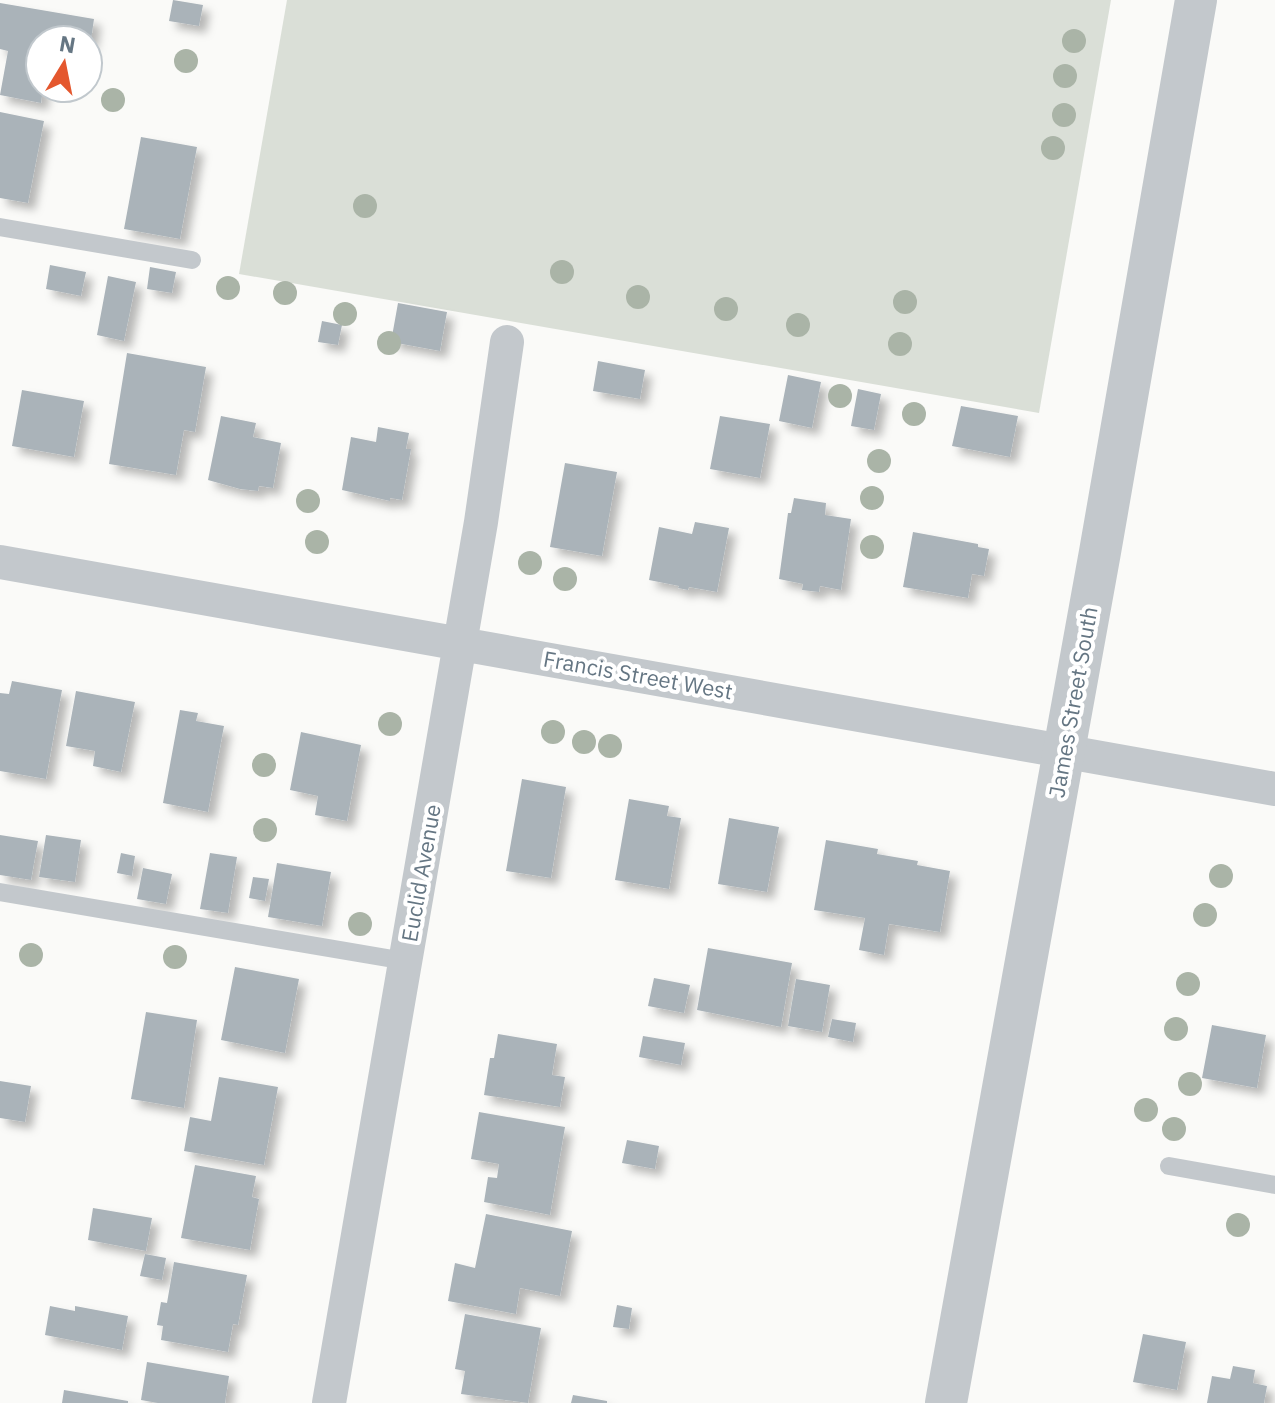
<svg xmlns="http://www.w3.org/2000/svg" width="1275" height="1403" viewBox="0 0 1275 1403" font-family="'IBM Plex Sans',sans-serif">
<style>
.green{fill:#dadfd7}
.building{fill:#aab3b9;filter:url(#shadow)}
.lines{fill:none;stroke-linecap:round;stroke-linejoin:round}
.service{stroke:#c3c8cc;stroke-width:18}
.minor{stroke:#c3c8cc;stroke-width:34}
.tertiary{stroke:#c3c8cc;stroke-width:42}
.tree{fill:#aab4a7}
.labels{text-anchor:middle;stroke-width:8;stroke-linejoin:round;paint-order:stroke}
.street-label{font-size:22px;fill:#657683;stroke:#fff}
</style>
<defs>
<filter id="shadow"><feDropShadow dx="7" dy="7" stdDeviation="4" flood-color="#0004"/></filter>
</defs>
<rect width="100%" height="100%" fill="#fafaf8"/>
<path class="green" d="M 287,0 L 1111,0 L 1039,413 L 239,274 Z"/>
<path class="building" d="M 173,0 L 203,5 L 199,26 L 169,21 Z
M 0,3 L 94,19 L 90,47 L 88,40 L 40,40 L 40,88 L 43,88 L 41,103 L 0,95 L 8,51 L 0,49 Z
M 0,112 L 44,121 L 28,203 L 0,198 Z
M 141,137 L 197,147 L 180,239 L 124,229 Z
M 50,265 L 86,272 L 81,296 L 46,289 Z
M 150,267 L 176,272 L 172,293 L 147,289 Z
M 108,276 L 136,282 L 124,341 L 97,335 Z
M 398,303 L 447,312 L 440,351 L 391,342 Z
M 322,321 L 342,325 L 338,345 L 318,342 Z
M 127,353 L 206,367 L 195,432 L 184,430 L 176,475 L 109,464 Z
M 598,361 L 645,370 L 640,399 L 593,391 Z
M 788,375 L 821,382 L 812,428 L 779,421 Z
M 858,389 L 881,394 L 874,430 L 851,426 Z
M 22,390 L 84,401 L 74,457 L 12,446 Z
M 961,406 L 1018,416 L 1010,457 L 952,446 Z
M 221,416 L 256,423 L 253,437 L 281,443 L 273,488 L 259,486 L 258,491 L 240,489 L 208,480 Z
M 720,416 L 770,424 L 760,478 L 710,469 Z
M 378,427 L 409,433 L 406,449 L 411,449 L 402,500 L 390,498 L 390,501 L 342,490 L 351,437 L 376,442 Z
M 565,463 L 617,472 L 602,556 L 550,547 Z
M 794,498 L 826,503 L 825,515 L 851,519 L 841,590 L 820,586 L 819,592 L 802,590 L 803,584 L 779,579 L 788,513 L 791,513 Z
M 695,522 L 729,528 L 717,592 L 689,587 L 688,590 L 678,588 L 679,586 L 649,580 L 659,527 L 692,534 Z
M 913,532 L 978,544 L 978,547 L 989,549 L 984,576 L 972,574 L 968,598 L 903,587 Z
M 12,681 L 62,690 L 46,779 L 0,771 L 0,693 L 9,694 Z
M 76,691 L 135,702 L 121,772 L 93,766 L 95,751 L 66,746 Z
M 180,710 L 198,713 L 196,721 L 224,726 L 208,812 L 163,803 Z
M 301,732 L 361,745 L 347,821 L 315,815 L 318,796 L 290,790 Z
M 522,779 L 566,787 L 551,878 L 506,871 Z
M 629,799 L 669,806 L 667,816 L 681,818 L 669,889 L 615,880 Z
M 729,818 L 779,827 L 767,892 L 718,884 Z
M 0,835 L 38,841 L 31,880 L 0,875 Z
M 46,835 L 81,840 L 75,882 L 39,877 Z
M 826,840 L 878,849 L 877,854 L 918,861 L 917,865 L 950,871 L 940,932 L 889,924 L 884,955 L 859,950 L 865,918 L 814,910 Z
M 121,853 L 135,856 L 132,876 L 117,873 Z
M 210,853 L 237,857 L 228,913 L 200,909 Z
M 277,863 L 331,872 L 322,926 L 268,917 Z
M 143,868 L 172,874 L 166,904 L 137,899 Z
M 253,877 L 269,879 L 265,901 L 249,898 Z
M 708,948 L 792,963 L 781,1027 L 697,1010 Z
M 235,967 L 299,979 L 285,1053 L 221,1040 Z
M 654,978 L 690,985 L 684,1013 L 648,1006 Z
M 796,979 L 830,985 L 822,1032 L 788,1026 Z
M 146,1012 L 197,1020 L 184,1108 L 131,1099 Z
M 832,1019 L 856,1023 L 853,1042 L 828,1037 Z
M 1212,1025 L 1266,1035 L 1257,1088 L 1202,1078 Z
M 498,1034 L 557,1044 L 552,1075 L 565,1077 L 560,1107 L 484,1095 L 490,1058 L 494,1058 Z
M 643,1036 L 685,1043 L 681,1065 L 639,1057 Z
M 219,1077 L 278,1087 L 264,1165 L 184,1151 L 190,1117 L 211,1121 Z
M 0,1081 L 31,1086 L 25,1122 L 0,1118 Z
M 479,1112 L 565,1127 L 550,1215 L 484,1202 L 488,1177 L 497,1178 L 499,1164 L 471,1159 Z
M 627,1140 L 659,1146 L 655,1169 L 622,1163 Z
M 195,1165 L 256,1176 L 252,1197 L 259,1199 L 250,1250 L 181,1238 Z
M 93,1208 L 152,1218 L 146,1251 L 88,1240 Z
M 486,1214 L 572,1231 L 560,1296 L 520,1288 L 516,1314 L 448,1301 L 455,1263 L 475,1268 Z
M 145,1254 L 166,1258 L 162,1280 L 140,1276 Z
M 174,1262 L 247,1275 L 238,1325 L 233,1324 L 228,1352 L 161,1340 L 163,1326 L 157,1325 L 161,1302 L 167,1303 Z
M 617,1305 L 632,1308 L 629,1329 L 613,1327 Z
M 50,1306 L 75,1311 L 75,1306 L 128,1316 L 122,1350 L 45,1335 Z
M 465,1314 L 541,1328 L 528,1403 L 461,1394 L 465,1371 L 455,1369 Z
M 1143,1334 L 1186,1342 L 1177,1390 L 1133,1382 Z
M 147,1362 L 229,1376 L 225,1403 L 158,1403 L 141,1400 Z
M 1233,1366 L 1255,1370 L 1253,1383 L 1267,1386 L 1264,1403 L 1207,1403 L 1212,1376 L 1230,1379 Z
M 64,1390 L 128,1401 L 128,1403 L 62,1403 Z
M 573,1395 L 607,1401 L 607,1403 L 571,1403 Z"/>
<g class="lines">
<path class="service" d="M 0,227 L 192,260
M 0,892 L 405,961
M 1169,1166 L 1275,1185"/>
<path class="minor" d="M 0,562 L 1275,789
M 329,1403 L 481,522 L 507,342"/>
<path class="tertiary" d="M 946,1403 L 1100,552 L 1196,0"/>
</g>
<g class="tree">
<circle cx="1074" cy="41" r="12"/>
<circle cx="186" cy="61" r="12"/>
<circle cx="1065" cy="76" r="12"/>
<circle cx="113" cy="100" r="12"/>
<circle cx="1064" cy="115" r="12"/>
<circle cx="1053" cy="148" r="12"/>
<circle cx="365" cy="206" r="12"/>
<circle cx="562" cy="272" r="12"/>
<circle cx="228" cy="288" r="12"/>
<circle cx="285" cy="293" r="12"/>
<circle cx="638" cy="297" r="12"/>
<circle cx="905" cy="302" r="12"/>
<circle cx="726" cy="309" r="12"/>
<circle cx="345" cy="314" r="12"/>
<circle cx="798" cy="325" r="12"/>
<circle cx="389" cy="343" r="12"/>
<circle cx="900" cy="344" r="12"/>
<circle cx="840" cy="396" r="12"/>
<circle cx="914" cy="414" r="12"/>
<circle cx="879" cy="461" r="12"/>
<circle cx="872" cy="498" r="12"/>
<circle cx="308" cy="501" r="12"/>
<circle cx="317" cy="542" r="12"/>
<circle cx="872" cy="547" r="12"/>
<circle cx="530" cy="563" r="12"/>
<circle cx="565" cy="579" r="12"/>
<circle cx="390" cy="724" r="12"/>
<circle cx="553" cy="732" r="12"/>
<circle cx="584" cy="742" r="12"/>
<circle cx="610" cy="746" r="12"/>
<circle cx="264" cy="765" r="12"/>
<circle cx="265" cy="830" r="12"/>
<circle cx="1221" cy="876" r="12"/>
<circle cx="1205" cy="915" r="12"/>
<circle cx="360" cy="924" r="12"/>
<circle cx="31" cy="955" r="12"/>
<circle cx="175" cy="957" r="12"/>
<circle cx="1188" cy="984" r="12"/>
<circle cx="1176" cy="1029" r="12"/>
<circle cx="1190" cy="1084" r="12"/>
<circle cx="1146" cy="1110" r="12"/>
<circle cx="1174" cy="1129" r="12"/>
<circle cx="1238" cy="1225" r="12"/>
</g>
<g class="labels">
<g class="street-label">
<text transform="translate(638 675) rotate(10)" y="8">Francis Street West</text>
<text transform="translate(1073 702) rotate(-80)" y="8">James Street South</text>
<text transform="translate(421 873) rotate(-80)" y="8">Euclid Avenue</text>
</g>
</g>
<g transform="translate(64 64) rotate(10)"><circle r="38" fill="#ffffff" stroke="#c1c8cd" stroke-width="2"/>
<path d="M0-6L14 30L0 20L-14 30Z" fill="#e4572e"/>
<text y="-12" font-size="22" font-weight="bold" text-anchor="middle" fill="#657683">N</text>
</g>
</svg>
